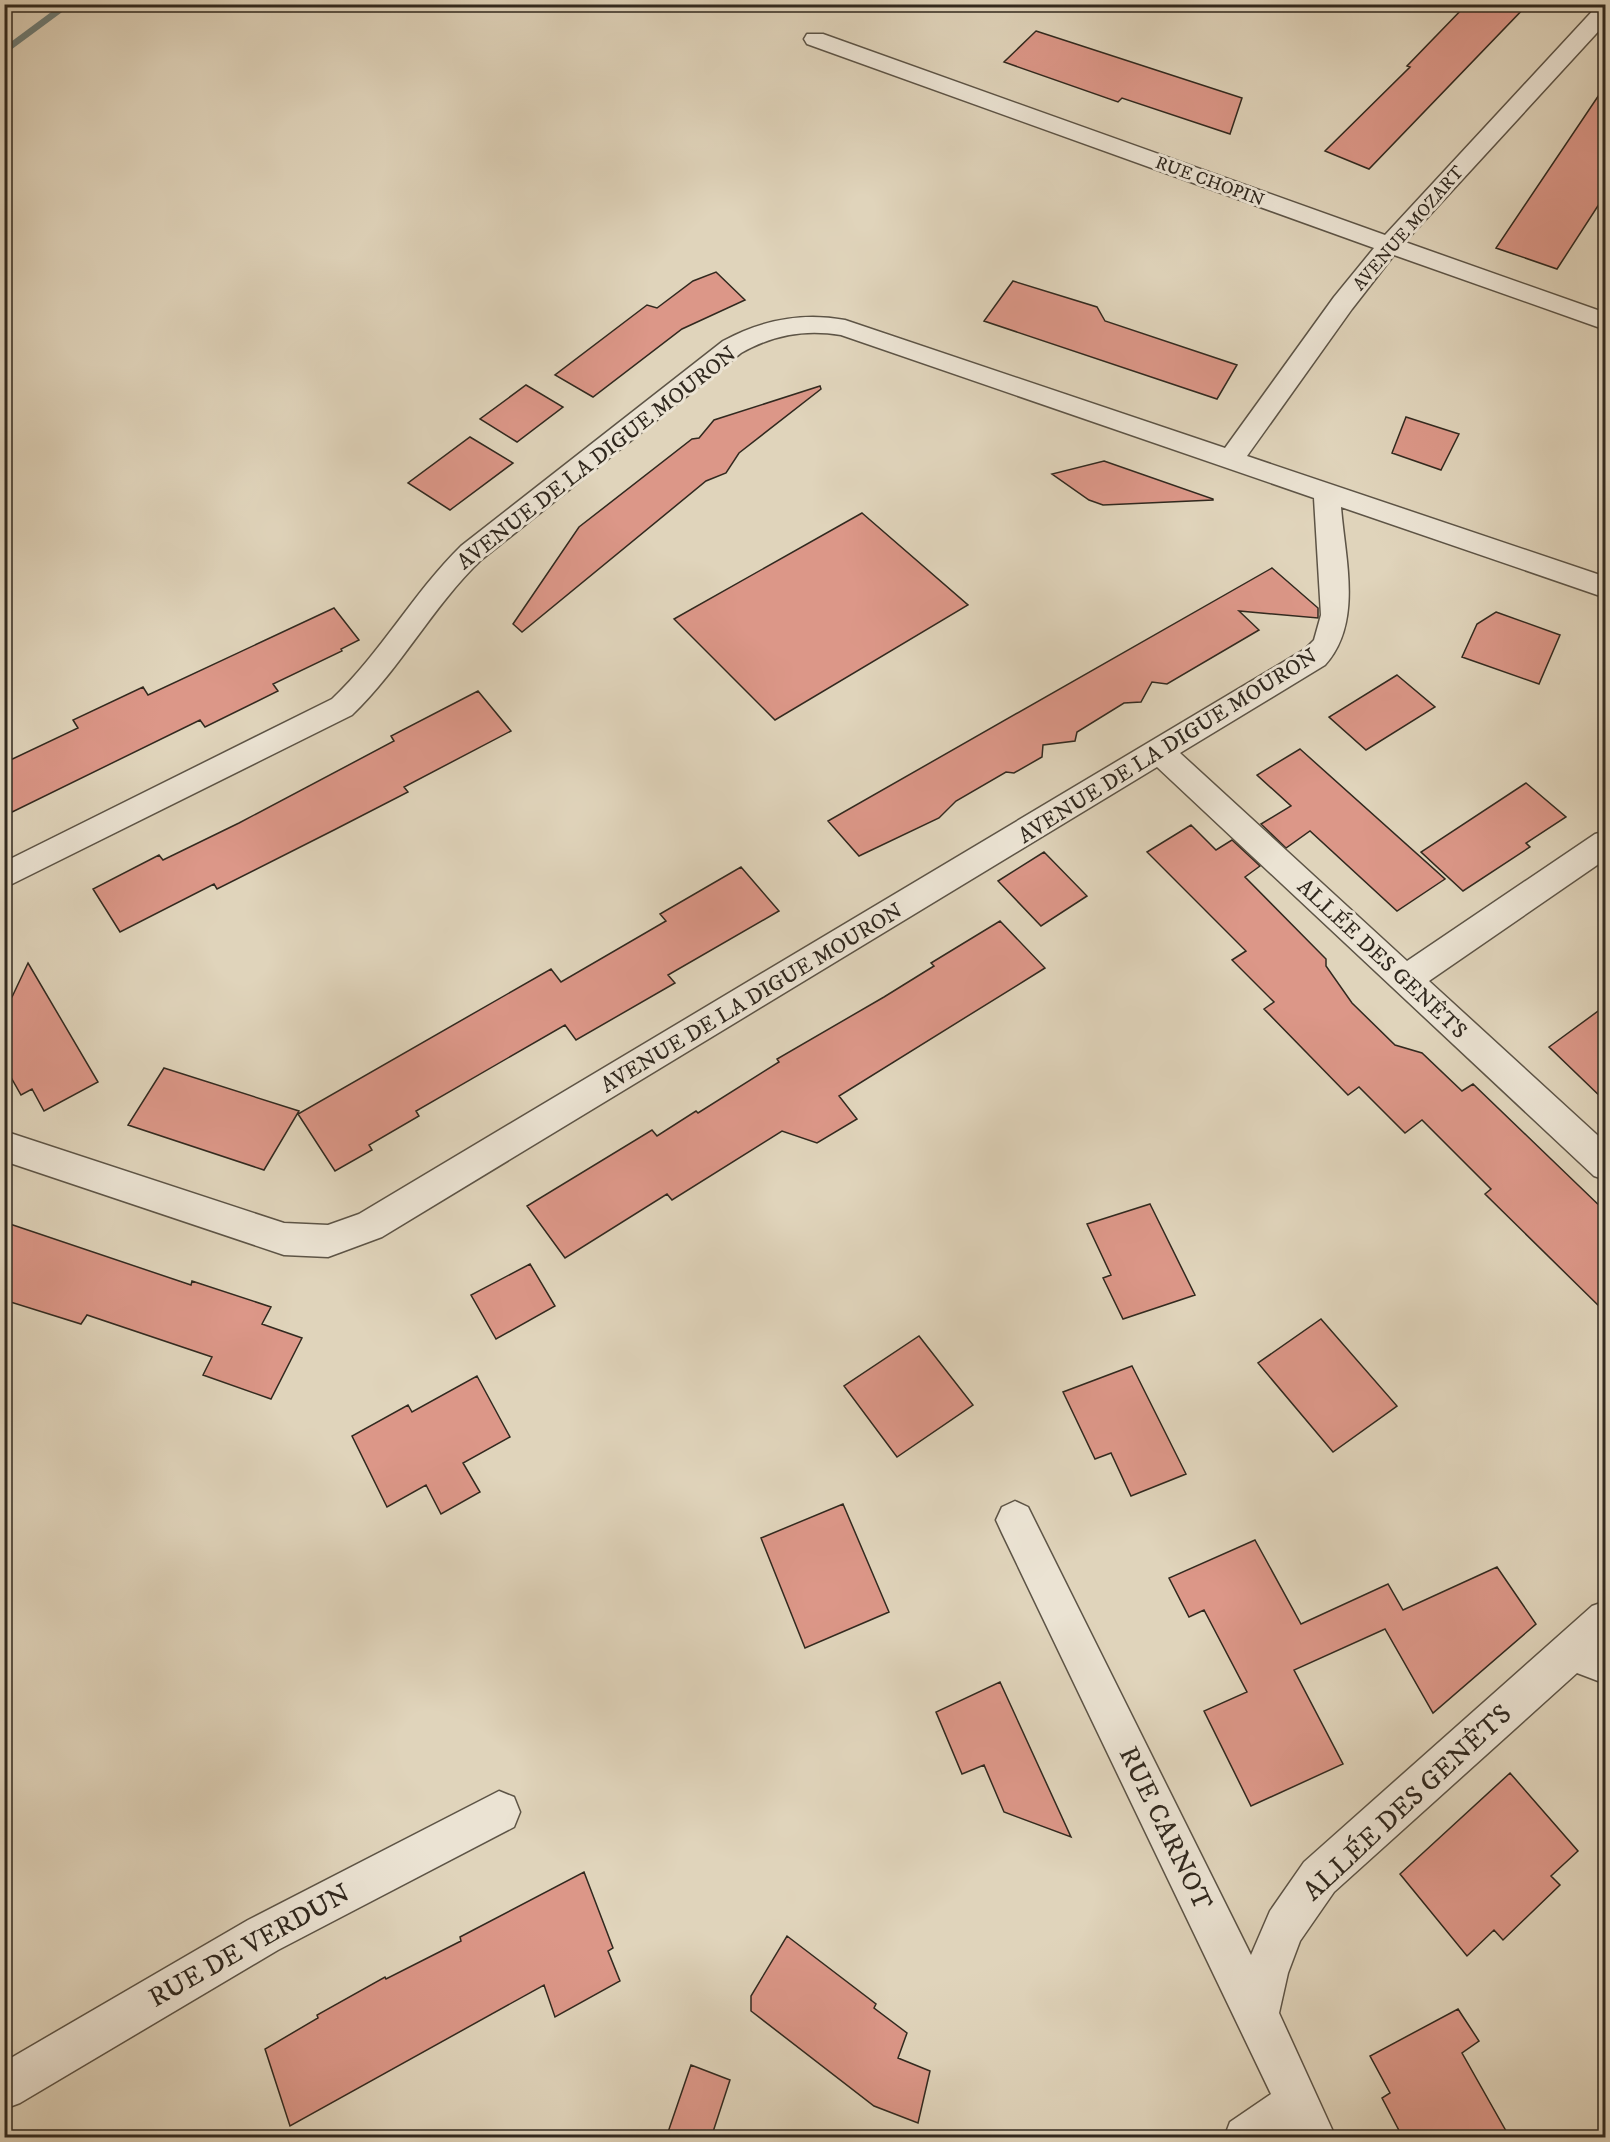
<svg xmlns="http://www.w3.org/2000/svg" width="1610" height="2142" viewBox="0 0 1610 2142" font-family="'IM FELL DW Pica',serif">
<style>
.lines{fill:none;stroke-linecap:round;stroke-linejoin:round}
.stream{fill:#6e7e7a;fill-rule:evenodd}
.building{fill:#dc9788;stroke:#31291f;stroke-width:1.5}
.street-casing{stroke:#5d5446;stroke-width:3}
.street{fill:#ebe3d3;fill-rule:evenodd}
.labels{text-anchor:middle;stroke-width:6;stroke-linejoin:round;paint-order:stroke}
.far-street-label{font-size:18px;fill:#31291f;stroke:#ebe3d3}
.street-label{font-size:22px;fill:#31291f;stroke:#ebe3d3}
.near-street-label{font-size:27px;fill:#31291f;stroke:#ebe3d3}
</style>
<rect width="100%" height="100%" fill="#e0d4bb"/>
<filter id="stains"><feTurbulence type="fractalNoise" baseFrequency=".00333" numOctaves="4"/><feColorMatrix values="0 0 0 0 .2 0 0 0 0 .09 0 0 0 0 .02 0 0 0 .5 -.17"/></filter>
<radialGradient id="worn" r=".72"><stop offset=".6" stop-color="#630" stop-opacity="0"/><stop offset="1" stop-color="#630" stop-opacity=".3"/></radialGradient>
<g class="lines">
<path class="stream" d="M 62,4 L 73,4 L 4,55 L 4,47 Z"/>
</g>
<path class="building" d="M 1467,4 L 1528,4 L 1369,169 L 1325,151 L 1410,67 L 1407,66 Z
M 1036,31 L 1242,98 L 1230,134 L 1122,98 L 1118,102 L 1004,62 Z
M 1605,86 L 1605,195 L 1557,269 L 1496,248 Z
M 716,272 L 745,300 L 682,329 L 593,397 L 555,375 L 647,305 L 657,308 L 693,281 Z
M 1013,281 L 1097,307 L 1105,321 L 1237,365 L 1217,399 L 984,321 Z
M 526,385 L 563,407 L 517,442 L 480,419 Z
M 820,386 L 821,389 L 739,453 L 726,473 L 706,481 L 522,632 L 513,624 L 579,527 L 692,439 L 699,438 L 714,420 Z
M 1406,417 L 1459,434 L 1441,470 L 1392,453 Z
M 470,437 L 513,463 L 450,510 L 408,483 Z
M 1104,461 L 1213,499 L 1213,500 L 1103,505 L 1089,500 L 1052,474 Z
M 862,513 L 968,605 L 775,720 L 674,619 Z
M 1272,568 L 1318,608 L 1318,618 L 1239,611 L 1259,630 L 1167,684 L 1152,682 L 1141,702 L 1124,703 L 1077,732 L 1075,741 L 1043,745 L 1042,757 L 1014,773 L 1006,772 L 956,801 L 939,818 L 859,856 L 828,821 Z
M 334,608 L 359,640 L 341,649 L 342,651 L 273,684 L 278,691 L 205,727 L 200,720 L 4,816 L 4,763 L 78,728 L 73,720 L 143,687 L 148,695 Z
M 1496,612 L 1560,635 L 1539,684 L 1462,657 L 1477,624 Z
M 1397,675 L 1435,707 L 1366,750 L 1329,717 Z
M 478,691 L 511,731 L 404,787 L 408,792 L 334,830 L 217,889 L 214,884 L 120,932 L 93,889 L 159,855 L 163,860 L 239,823 L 394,741 L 391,736 Z
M 1300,749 L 1445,879 L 1397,911 L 1310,831 L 1286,848 L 1261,824 L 1291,806 L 1257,775 Z
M 1526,783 L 1566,817 L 1526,843 L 1530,847 L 1463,891 L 1421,852 Z
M 1191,825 L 1216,850 L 1232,840 L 1260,866 L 1245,877 L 1326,959 L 1326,966 L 1352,1003 L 1395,1045 L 1422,1053 L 1462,1091 L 1473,1084 L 1605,1211 L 1605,1312 L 1485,1194 L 1491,1189 L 1422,1120 L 1405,1133 L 1359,1087 L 1348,1095 L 1264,1009 L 1274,1002 L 1232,960 L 1246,951 L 1147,852 Z
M 1044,852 L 1087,896 L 1041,926 L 998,881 Z
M 741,867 L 779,911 L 668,975 L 675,983 L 576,1040 L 565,1025 L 416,1111 L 419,1116 L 369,1145 L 372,1150 L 335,1171 L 298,1114 L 551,969 L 561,982 L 666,921 L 660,914 Z
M 1000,921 L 1045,968 L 839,1096 L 857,1119 L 817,1143 L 782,1131 L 672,1200 L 667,1194 L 565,1258 L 527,1206 L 652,1130 L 657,1136 L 696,1111 L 698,1113 L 779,1062 L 777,1059 L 884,997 L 934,966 L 931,963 Z
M 28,963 L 98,1082 L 44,1111 L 32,1089 L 21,1095 L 4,1065 L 4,1001 L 12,997 Z
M 1605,1006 L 1605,1101 L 1549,1047 Z
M 164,1068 L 299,1111 L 264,1170 L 128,1125 Z
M 1150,1204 L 1195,1295 L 1123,1319 L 1103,1278 L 1111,1275 L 1087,1224 Z
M 4,1222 L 191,1285 L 192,1281 L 271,1307 L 262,1324 L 302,1338 L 271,1399 L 203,1375 L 212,1357 L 87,1315 L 81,1324 L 4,1300 Z
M 530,1264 L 555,1306 L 496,1339 L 471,1295 Z
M 1321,1319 L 1397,1406 L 1333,1452 L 1258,1363 Z
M 919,1336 L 973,1405 L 897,1457 L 844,1386 Z
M 1132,1366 L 1186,1474 L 1131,1496 L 1111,1453 L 1095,1459 L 1063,1392 Z
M 477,1376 L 510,1437 L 463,1463 L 480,1492 L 441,1514 L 426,1485 L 387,1507 L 352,1436 L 408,1405 L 412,1412 Z
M 843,1504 L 889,1612 L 805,1648 L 761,1538 Z
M 1255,1540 L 1301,1624 L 1388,1584 L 1403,1610 L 1497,1567 L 1536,1624 L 1433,1713 L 1385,1629 L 1294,1670 L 1343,1764 L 1251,1806 L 1204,1711 L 1247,1692 L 1204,1610 L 1189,1617 L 1169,1578 Z
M 1000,1682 L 1071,1837 L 1004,1812 L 984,1765 L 962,1774 L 936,1712 Z
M 1510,1773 L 1578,1851 L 1551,1876 L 1560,1885 L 1503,1940 L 1494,1930 L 1467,1956 L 1400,1874 Z
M 584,1872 L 613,1948 L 608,1951 L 620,1981 L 555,2017 L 544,1985 L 290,2126 L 265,2049 L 318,2018 L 317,2015 L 385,1977 L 386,1979 L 461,1941 L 460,1937 Z
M 787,1936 L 876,2004 L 874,2008 L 907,2033 L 898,2058 L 930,2071 L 918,2123 L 874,2106 L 751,2011 L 751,1996 Z
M 1458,2009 L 1479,2041 L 1462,2053 L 1510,2138 L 1403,2138 L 1382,2098 L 1390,2093 L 1370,2056 Z
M 691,2065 L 730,2080 L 711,2138 L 666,2138 Z"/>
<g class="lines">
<defs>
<path id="street" d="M 1606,4 L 1606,23 L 1405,242 L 1606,313 L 1606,330 L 1394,255 L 1352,309 L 1247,456 L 1606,577 L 1606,598 L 1341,507 C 1345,559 1363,623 1325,665 L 1180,753 L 1407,961 L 1595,834 L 1606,831 L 1606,859 L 1429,981 L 1606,1143 L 1606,1180 L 1594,1176 L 1157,767 L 382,1237 L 328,1257 L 284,1255 L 4,1161 L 4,1131 L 284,1223 L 328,1225 L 359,1214 L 1305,649 L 1314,640 L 1321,615 L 1314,498 L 841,335 C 804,329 773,335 741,353 L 481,560 C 432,607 401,668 352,715 L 4,888 L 4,862 L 332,699 C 381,653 413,593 461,546 L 723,341 C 762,320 801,312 845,320 L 1225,448 L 1334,297 L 1374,248 L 807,44 L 804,39 L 807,34 L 823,34 L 1385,235 L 1598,5 Z
M 1015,1501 L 1028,1507 L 1251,1955 L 1270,1911 L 1304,1862 L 1592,1606 L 1606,1601 L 1606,1684 L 1577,1673 L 1334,1892 L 1300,1941 L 1288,1973 L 1279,2013 L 1336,2138 L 1291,2138 L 1289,2134 L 1285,2138 L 1224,2138 L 1230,2122 L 1271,2094 L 1002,1533 L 996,1520 L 1002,1507 Z
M 499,1791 L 514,1797 L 520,1812 L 514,1827 L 278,1950 L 20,2103 L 4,2109 L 4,2062 L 248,1920 Z"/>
</defs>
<use href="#street" class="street-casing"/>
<use href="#street" class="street"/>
</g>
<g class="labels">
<g class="far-street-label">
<text transform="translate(1210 181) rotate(20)" y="6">RUE CHOPIN</text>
<text transform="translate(1408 228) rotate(-49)" y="6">AVENUE MOZART</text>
</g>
<g class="street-label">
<text transform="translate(596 457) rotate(-38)" y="8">AVENUE DE LA DIGUE MOURON</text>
<text transform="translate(1167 745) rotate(-32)" y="8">AVENUE DE LA DIGUE MOURON</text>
<text transform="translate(1383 958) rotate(43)" y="8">ALLÉE DES GENÊTS</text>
<text transform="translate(751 997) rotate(-31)" y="8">AVENUE DE LA DIGUE MOURON</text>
</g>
<g class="near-street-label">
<text transform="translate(1407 1802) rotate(-43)" y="9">ALLÉE DES GENÊTS</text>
<text transform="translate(1166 1828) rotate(64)" y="9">RUE CARNOT</text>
<text transform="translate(249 1945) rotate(-29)" y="9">RUE DE VERDUN</text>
</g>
</g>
<rect width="1610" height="2142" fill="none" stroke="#e0d4bb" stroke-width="24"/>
<rect x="6" y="6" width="1598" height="2130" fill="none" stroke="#31291f" stroke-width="3"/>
<rect x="12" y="12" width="1586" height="2118" fill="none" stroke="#31291f" stroke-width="1.5"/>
<rect width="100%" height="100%" filter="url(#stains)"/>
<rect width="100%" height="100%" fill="url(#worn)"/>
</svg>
